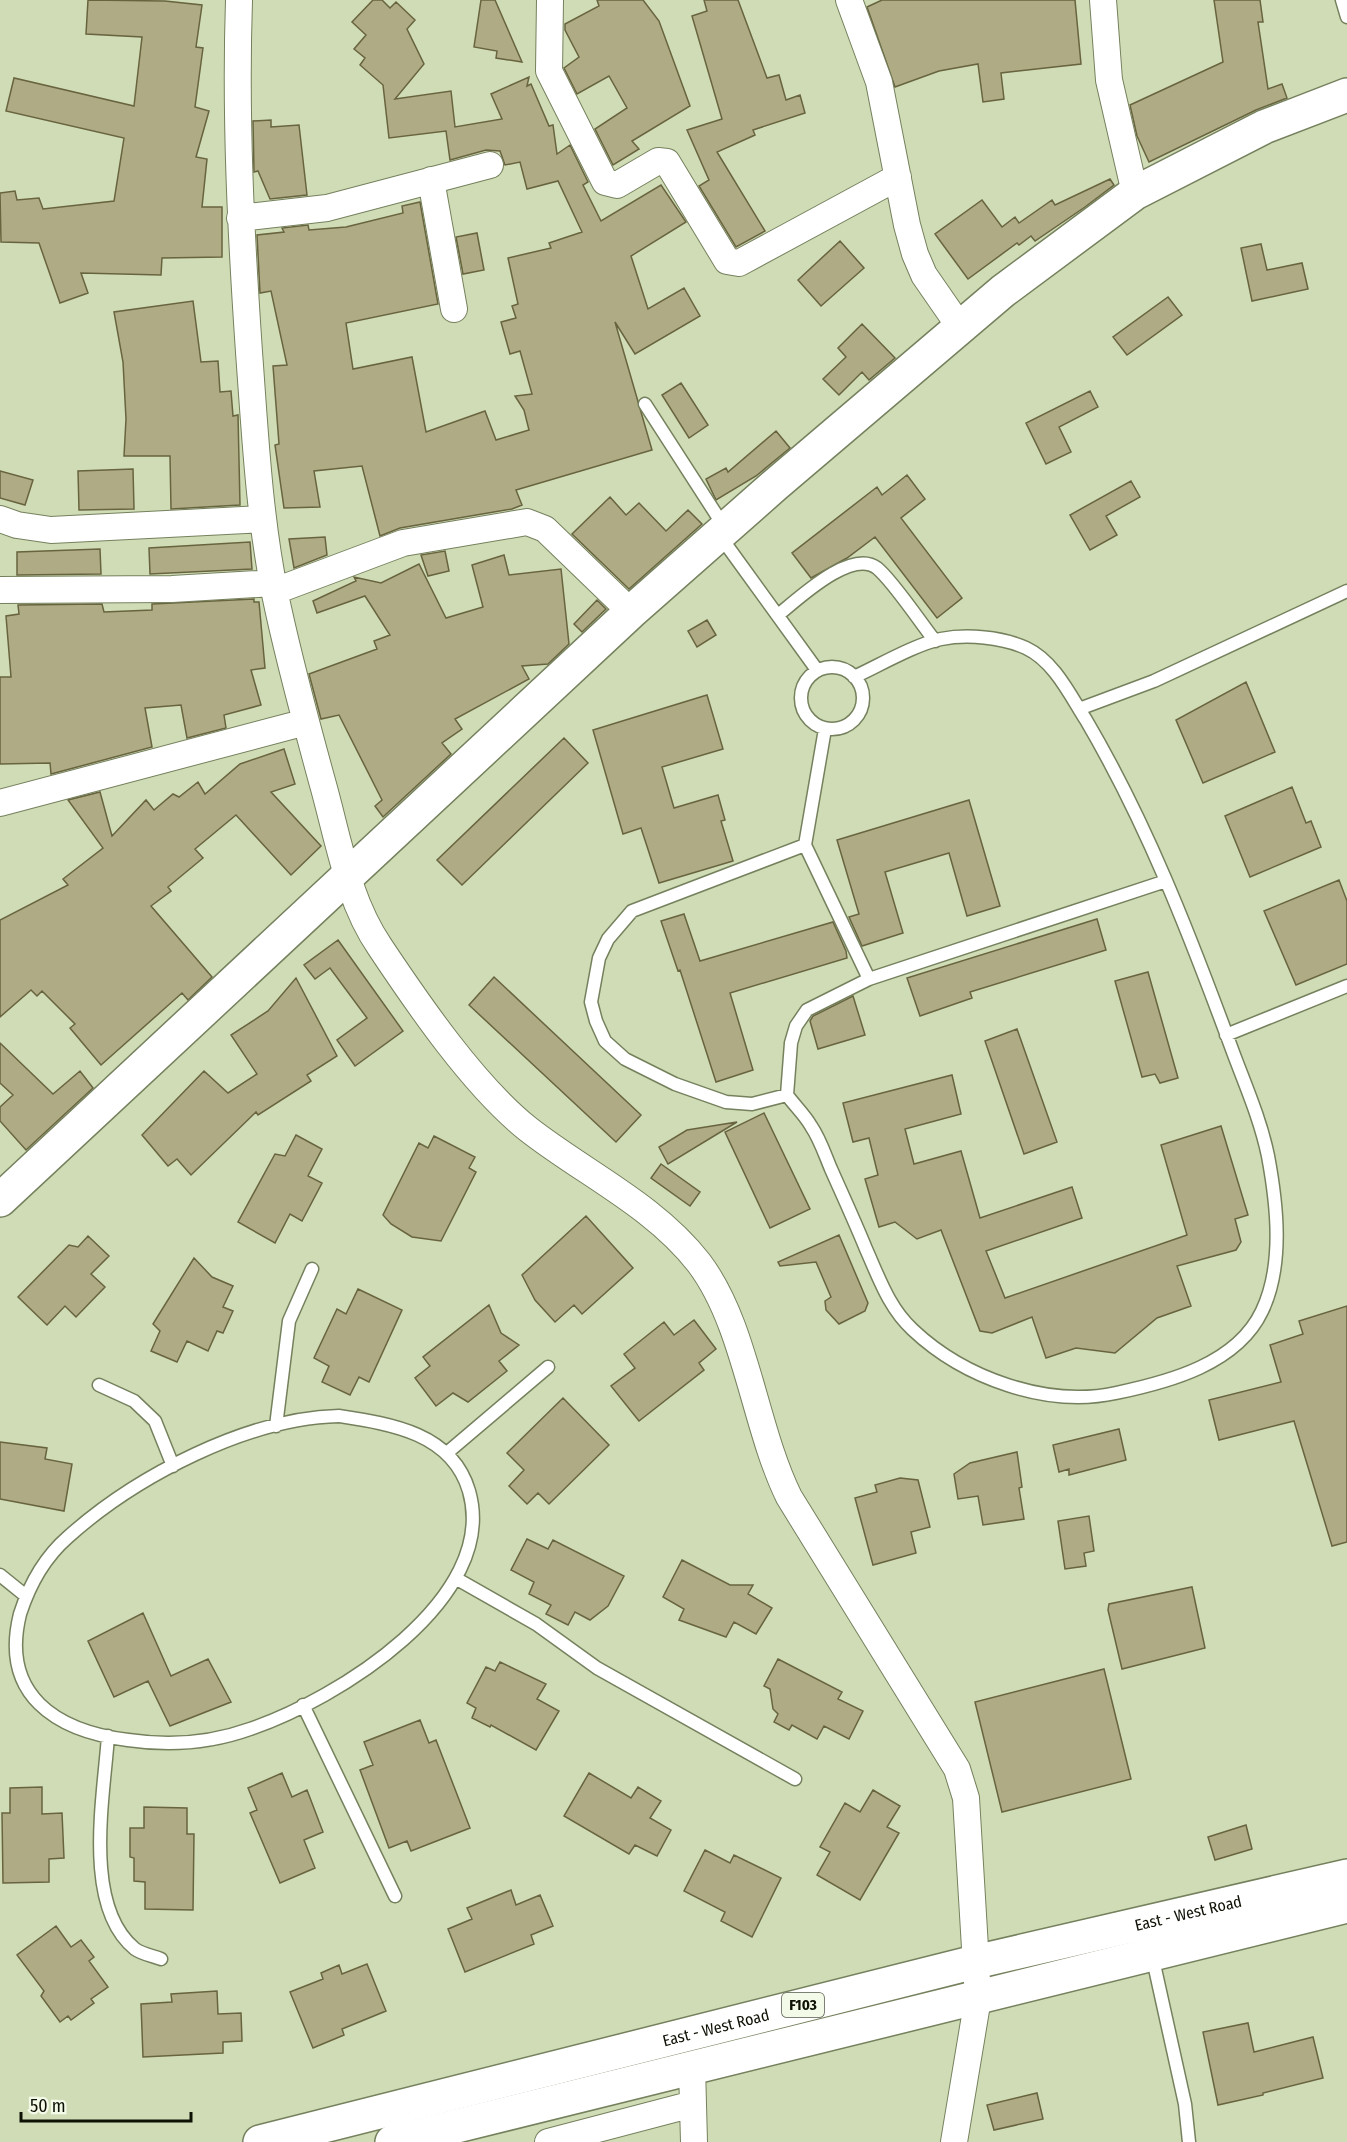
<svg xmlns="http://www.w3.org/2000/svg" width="1347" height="2142" viewBox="0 0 1347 2142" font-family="'Fira Sans Condensed',sans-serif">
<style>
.building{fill:#afab84;stroke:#68643f;stroke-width:1.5}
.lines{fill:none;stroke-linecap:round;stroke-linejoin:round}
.lane-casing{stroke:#75815d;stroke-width:15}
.street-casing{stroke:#75815d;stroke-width:28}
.secondary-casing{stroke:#75815d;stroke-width:36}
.primary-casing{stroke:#75815d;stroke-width:36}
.lane{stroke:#fff;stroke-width:12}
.street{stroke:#fff;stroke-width:26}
.secondary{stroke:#fff;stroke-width:33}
.primary{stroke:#fff;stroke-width:33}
.labels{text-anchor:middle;stroke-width:6;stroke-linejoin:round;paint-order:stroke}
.shield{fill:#f3fae7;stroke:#535849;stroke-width:1.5}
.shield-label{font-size:15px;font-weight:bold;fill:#0e1205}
.street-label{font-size:16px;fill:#0e1205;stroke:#f3fae7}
</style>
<rect width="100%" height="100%" fill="#cfdcb6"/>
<path class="building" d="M 88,0 L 165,1 L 202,5 L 196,47 L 203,48 L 195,107 L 209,111 L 196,157 L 207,159 L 202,207 L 222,207 L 222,257 L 162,258 L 161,275 L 81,273 L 88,293 L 60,303 L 39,243 L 1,242 L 0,193 L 15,191 L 17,200 L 39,198 L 43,209 L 114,201 L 124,138 L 6,111 L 14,78 L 134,106 L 142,37 L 86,34 Z
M 373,0 L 382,0 L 390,8 L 396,2 L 415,20 L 407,29 L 424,64 L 395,99 L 451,91 L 455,127 L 502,119 L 491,94 L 529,77 L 527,86 L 531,84 L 549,126 L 553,125 L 557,154 L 570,145 L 588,182 L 583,185 L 601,221 L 661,185 L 686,222 L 631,256 L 648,309 L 684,288 L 700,316 L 635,354 L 615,322 L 652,450 L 516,490 L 522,505 L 512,509 L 400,528 L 380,536 L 362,466 L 314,471 L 320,507 L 284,508 L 275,445 L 279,444 L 273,366 L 287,365 L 271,291 L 260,293 L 257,235 L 284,232 L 282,228 L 308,225 L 309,230 L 346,227 L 403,213 L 402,206 L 420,202 L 438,304 L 346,323 L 353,369 L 412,357 L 426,432 L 485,411 L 496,440 L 529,430 L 524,410 L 515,396 L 532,394 L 520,351 L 510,354 L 501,322 L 516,318 L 512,306 L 518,304 L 508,258 L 551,248 L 549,243 L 582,232 L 558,181 L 527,189 L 520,162 L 505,165 L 500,151 L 486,150 L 450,160 L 446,131 L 389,138 L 383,85 L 360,65 L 365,58 L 354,49 L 366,35 L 352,22 Z
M 481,0 L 495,0 L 522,62 L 496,58 L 497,51 L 474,47 Z
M 597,0 L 643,0 L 659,21 L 690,106 L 632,141 L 639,149 L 613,165 L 595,129 L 627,108 L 609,76 L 577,94 L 564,68 L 579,57 L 565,30 L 565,24 L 599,6 Z
M 704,0 L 738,0 L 767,78 L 779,75 L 786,100 L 800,95 L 805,113 L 753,130 L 755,135 L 717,152 L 765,231 L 736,247 L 699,186 L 709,180 L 687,130 L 722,119 L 692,16 L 707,11 Z
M 882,0 L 1075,0 L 1081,64 L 1001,73 L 1004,99 L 983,102 L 978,64 L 939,71 L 895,87 L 867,7 Z
M 1214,0 L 1260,0 L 1263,22 L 1258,22 L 1268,89 L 1282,84 L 1287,98 L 1256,110 L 1149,162 L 1137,136 L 1130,105 L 1223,62 Z
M 271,120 L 271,127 L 299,125 L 307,195 L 270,199 L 258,171 L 254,172 L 253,121 Z
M 1110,179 L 1114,185 L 1085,207 L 1035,241 L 1031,236 L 1019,245 L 1017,243 L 968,279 L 935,234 L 982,200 L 1002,227 L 1015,217 L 1019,223 L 1052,200 L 1055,205 Z
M 477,233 L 484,270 L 463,274 L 456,237 Z
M 840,241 L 864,268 L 821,306 L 798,280 Z
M 1261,244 L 1267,270 L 1302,263 L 1308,289 L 1252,301 L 1241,248 Z
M 1168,297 L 1182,315 L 1127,355 L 1113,337 Z
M 193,301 L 201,362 L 218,361 L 220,392 L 231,391 L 233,416 L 238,415 L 240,505 L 171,509 L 170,456 L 124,456 L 126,419 L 123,362 L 114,312 Z
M 862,324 L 895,358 L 869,380 L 862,372 L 839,395 L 823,379 L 846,357 L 838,348 Z
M 681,383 L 708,425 L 689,438 L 662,395 Z
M 1090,391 L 1098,407 L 1059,427 L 1071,452 L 1046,464 L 1026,423 Z
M 776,431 L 790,448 L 756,476 L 716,500 L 706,479 L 726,468 L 728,472 Z
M 133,469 L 134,509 L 79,510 L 78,471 Z
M 0,471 L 33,480 L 25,505 L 0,498 Z
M 907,475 L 925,499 L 901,518 L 962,598 L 937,618 L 875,537 L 847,558 L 811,578 L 792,553 L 877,487 L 882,495 Z
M 1131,481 L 1140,497 L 1106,516 L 1117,535 L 1090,550 L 1070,515 Z
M 610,497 L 626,515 L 639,503 L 666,531 L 688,510 L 702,524 L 629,589 L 572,534 Z
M 325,537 L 327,555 L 294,568 L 289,539 Z
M 250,542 L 252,569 L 150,574 L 149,548 Z
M 100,549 L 101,574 L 17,575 L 17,552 Z
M 445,551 L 449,571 L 428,576 L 421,555 Z
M 504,555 L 509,575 L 561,569 L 569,644 L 548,664 L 522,666 L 529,679 L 455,719 L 462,729 L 442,743 L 451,754 L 383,817 L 375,806 L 382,800 L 339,715 L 321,719 L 309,674 L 377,649 L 374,641 L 390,635 L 365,596 L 317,613 L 313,601 L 356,581 L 354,577 L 381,583 L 419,564 L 446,618 L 483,607 L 472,565 Z
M 254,599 L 254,602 L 259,602 L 265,668 L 251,670 L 261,705 L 224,715 L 226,728 L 187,738 L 181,705 L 145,708 L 152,747 L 51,774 L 50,763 L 0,764 L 0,677 L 11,677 L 6,616 L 19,614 L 18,605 L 102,604 L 104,612 L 152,610 L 152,604 Z
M 597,600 L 606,609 L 582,632 L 574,624 Z
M 707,620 L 716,635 L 697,647 L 688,631 Z
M 1246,682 L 1275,752 L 1203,783 L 1176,720 Z
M 707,695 L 723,749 L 662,767 L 674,808 L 718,795 L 725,820 L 721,821 L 733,861 L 659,883 L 641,828 L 623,834 L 593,730 Z
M 564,738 L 588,763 L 462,885 L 437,860 Z
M 284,749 L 295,784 L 271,792 L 321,846 L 291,875 L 236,815 L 195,849 L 203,858 L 168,887 L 171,891 L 151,906 L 212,977 L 188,1000 L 182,993 L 101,1065 L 70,1028 L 75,1024 L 42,991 L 37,996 L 31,990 L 0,1017 L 0,920 L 68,885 L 63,879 L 103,848 L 68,800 L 100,792 L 112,836 L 146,800 L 154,810 L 173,794 L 179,797 L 198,782 L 205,794 L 240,764 Z
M 1292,787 L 1306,823 L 1311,821 L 1321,847 L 1250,877 L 1225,816 Z
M 969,800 L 1000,906 L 967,916 L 949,853 L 885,872 L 903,933 L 862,946 L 849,917 L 859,914 L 837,840 Z
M 1339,880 L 1347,901 L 1347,964 L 1296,985 L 1264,911 Z
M 684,914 L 700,961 L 833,922 L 846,951 L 847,958 L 730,993 L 753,1070 L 716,1082 L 680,970 L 678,971 L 661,921 Z
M 1097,919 L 1106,950 L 970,992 L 972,998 L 920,1016 L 907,978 Z
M 338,940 L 403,1031 L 355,1066 L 337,1040 L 367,1018 L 330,968 L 315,979 L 304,965 Z
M 1148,972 L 1178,1078 L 1160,1083 L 1155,1074 L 1142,1077 L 1115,981 Z
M 494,977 L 641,1115 L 616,1142 L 469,1005 Z
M 296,978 L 337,1056 L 307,1075 L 311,1081 L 258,1115 L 256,1112 L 191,1175 L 177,1159 L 168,1166 L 142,1135 L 204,1071 L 228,1093 L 257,1074 L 231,1035 L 268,1011 Z
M 853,996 L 865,1035 L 818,1049 L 810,1021 L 813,1016 Z
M 1017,1029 L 1057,1142 L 1024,1154 L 985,1041 Z
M 0,1043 L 53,1094 L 80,1071 L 93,1088 L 26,1150 L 0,1121 L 0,1107 L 13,1095 L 0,1083 Z
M 952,1075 L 961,1114 L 905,1129 L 914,1164 L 961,1151 L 980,1218 L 1072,1187 L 1082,1218 L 986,1251 L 1005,1298 L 1187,1235 L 1161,1145 L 1221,1126 L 1248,1215 L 1235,1219 L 1241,1242 L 1236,1250 L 1177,1266 L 1191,1306 L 1157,1318 L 1115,1353 L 1076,1348 L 1046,1358 L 1032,1317 L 992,1333 L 980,1331 L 941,1230 L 917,1239 L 895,1222 L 879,1227 L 865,1179 L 878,1175 L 869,1138 L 853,1142 L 843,1103 Z
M 764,1113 L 810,1209 L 770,1228 L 725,1132 Z
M 737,1122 L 668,1164 L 659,1147 L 687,1130 Z
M 296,1135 L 322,1149 L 308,1176 L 322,1183 L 302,1221 L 290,1214 L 275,1243 L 238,1222 L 275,1154 L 285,1156 Z
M 434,1136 L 475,1157 L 469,1168 L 476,1172 L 441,1241 L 412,1237 L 391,1224 L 383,1215 L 419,1143 L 428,1148 Z
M 661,1164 L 700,1192 L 690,1206 L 651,1178 Z
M 586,1216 L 633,1268 L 582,1314 L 574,1305 L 555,1322 L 535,1300 L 522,1275 Z
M 839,1235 L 868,1303 L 865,1311 L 839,1324 L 826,1310 L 825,1301 L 831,1297 L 816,1262 L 780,1266 L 778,1262 Z
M 88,1236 L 109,1256 L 91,1274 L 105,1287 L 76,1317 L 65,1306 L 47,1325 L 18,1297 L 69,1245 L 78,1247 Z
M 194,1258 L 212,1277 L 233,1286 L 223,1307 L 233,1311 L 223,1333 L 217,1331 L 208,1351 L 187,1341 L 177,1362 L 151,1351 L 160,1331 L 153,1324 Z
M 358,1289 L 402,1310 L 369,1382 L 359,1377 L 350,1395 L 322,1382 L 329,1366 L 314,1358 L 337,1309 L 346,1314 Z
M 489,1305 L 501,1333 L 519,1345 L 499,1361 L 507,1371 L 468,1402 L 453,1393 L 436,1406 L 415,1378 L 430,1366 L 423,1357 Z
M 1347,1306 L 1347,1542 L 1332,1546 L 1294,1421 L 1219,1440 L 1209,1400 L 1281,1382 L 1270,1345 L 1303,1334 L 1299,1321 Z
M 694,1320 L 716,1349 L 699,1363 L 704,1370 L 639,1421 L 611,1386 L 635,1368 L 624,1354 L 664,1322 L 674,1335 Z
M 563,1398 L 609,1445 L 549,1504 L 538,1493 L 527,1504 L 509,1486 L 524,1470 L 507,1453 Z
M 1119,1429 L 1126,1460 L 1069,1475 L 1069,1469 L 1059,1472 L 1053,1445 Z
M 0,1442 L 47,1448 L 45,1459 L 72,1464 L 64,1511 L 0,1499 Z
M 1017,1452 L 1022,1487 L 1019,1488 L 1024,1519 L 983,1525 L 978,1496 L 958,1499 L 954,1474 L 970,1463 Z
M 900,1478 L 918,1480 L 930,1527 L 911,1532 L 916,1553 L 873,1565 L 855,1498 L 877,1492 L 875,1485 Z
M 1089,1516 L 1094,1551 L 1084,1553 L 1086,1566 L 1065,1569 L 1058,1521 Z
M 527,1539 L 548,1549 L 553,1540 L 624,1576 L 608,1606 L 590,1620 L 575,1612 L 568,1625 L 546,1614 L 551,1605 L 529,1594 L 534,1582 L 511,1570 Z
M 682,1560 L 730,1585 L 753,1585 L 748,1594 L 772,1608 L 756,1634 L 734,1622 L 726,1637 L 679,1620 L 684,1609 L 663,1597 Z
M 1192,1587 L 1205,1648 L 1122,1669 L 1108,1610 L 1109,1604 Z
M 143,1613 L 171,1676 L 208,1659 L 231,1702 L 170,1726 L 148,1681 L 114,1697 L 88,1641 Z
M 778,1659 L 842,1692 L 838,1699 L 863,1711 L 849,1739 L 824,1726 L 817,1739 L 792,1725 L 789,1730 L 774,1722 L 778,1714 L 773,1709 L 770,1689 L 764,1686 Z
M 500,1662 L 546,1684 L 537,1699 L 559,1711 L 536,1750 L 491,1725 L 490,1727 L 472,1718 L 476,1708 L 467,1703 L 486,1667 L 495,1671 Z
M 1104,1669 L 1131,1779 L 1002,1812 L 975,1702 Z
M 420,1720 L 429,1743 L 436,1740 L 470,1828 L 411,1851 L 407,1841 L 389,1848 L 360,1770 L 373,1765 L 364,1742 Z
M 282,1773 L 292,1797 L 307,1790 L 323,1832 L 304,1840 L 315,1868 L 280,1883 L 250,1813 L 257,1810 L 248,1788 Z
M 589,1773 L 631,1798 L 638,1787 L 661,1801 L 650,1818 L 671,1830 L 657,1856 L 635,1845 L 629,1854 L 564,1816 Z
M 42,1787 L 42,1814 L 62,1813 L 64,1858 L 49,1859 L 49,1882 L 3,1883 L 2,1813 L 10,1813 L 10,1788 Z
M 873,1790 L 900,1806 L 887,1827 L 899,1833 L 860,1900 L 817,1875 L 830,1852 L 820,1847 L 845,1803 L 860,1812 Z
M 144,1807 L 187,1808 L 187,1834 L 194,1834 L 193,1910 L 145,1909 L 145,1882 L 134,1881 L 134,1858 L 130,1857 L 130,1828 L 144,1828 Z
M 1246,1825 L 1252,1849 L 1215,1860 L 1208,1837 Z
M 705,1850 L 730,1863 L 734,1855 L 781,1878 L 752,1937 L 721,1921 L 725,1912 L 684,1891 Z
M 511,1890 L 516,1905 L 540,1895 L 553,1926 L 531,1935 L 534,1944 L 465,1972 L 448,1929 L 472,1919 L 467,1908 Z
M 56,1926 L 71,1947 L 81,1940 L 94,1957 L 89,1961 L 108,1987 L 91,1999 L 94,2003 L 71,2020 L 68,2016 L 60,2022 L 41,1996 L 44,1991 L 17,1955 Z
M 367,1964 L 386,2011 L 342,2029 L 344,2035 L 313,2048 L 290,1992 L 323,1979 L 321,1973 L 339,1965 L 342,1974 Z
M 217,1991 L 218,2014 L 241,2013 L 242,2041 L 223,2042 L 223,2053 L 143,2057 L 141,2004 L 172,2002 L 171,1994 Z
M 1248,2023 L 1254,2052 L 1313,2037 L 1323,2078 L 1263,2093 L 1263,2095 L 1218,2105 L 1203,2032 Z
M 1037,2093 L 1043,2119 L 994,2130 L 987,2105 Z"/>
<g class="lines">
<defs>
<path id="lane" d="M 1342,0 L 1347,17
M 645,404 L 725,528
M 720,536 L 817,670
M 778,615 C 797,600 851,548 877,568 C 893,581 920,622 935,641
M801 698a31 31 0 1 1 62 0a31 31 0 1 1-62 0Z
M 854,677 C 878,666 916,644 941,639 C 967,634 1002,637 1026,648 C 1054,661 1070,695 1086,720 C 1146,822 1189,933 1230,1044 C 1243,1080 1260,1117 1268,1156 C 1277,1204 1284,1265 1262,1311 C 1237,1364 1169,1382 1116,1393 C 1047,1408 964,1378 913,1330 C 889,1308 879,1278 866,1249 C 855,1222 843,1196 831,1169 C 825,1155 820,1139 811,1126 C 805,1115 795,1106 787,1095 L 791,1043 L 796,1026 L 807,1010 L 869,979 L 1166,881
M 1079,709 L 1154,681 L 1347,591
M 825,729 L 805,845 L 869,979
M 1226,1035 L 1347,986
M 787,1095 L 752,1104 L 726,1102 L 675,1084 L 625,1059 L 605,1041 L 596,1021 L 591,1002 L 599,958 L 608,939 L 632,911 L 805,845
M 99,1385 L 134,1401 L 155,1421 L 173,1466
M 339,1416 C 391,1424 452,1433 469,1491 C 500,1599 336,1700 250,1729 C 211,1743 169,1746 128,1740 C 56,1731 0,1695 20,1614 C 29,1586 45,1557 68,1537 C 136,1476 248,1418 339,1416 Z
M 276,1426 L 289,1321 L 312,1269
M 448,1452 L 548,1367
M 0,1575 L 26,1596
M 457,1579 L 536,1624 L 597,1668 L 795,1779
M 303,1705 L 395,1896
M 108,1736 C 104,1796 82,1906 135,1949 C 142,1954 153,1956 161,1959
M 1152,1955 L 1185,2104 L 1189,2142"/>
<path id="street" d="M 239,0 C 235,118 241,235 249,352 C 255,433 259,515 275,594 C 288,657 305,719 322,781 C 338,837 347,899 380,947 C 418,1004 474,1086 528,1129 C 584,1173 654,1205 699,1263 C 746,1325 754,1426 789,1497 L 957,1769 L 966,1798 L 978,1998 L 954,2142
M 550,0 L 549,71 L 605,182 L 617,185 L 658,161 L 667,162 L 727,261 L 739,263 L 898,177
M 849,0 L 879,82 L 907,225 L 915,254 L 924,275 L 960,327
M 1103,0 L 1109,80 L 1135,193
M 431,180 L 454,309
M 240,218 L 327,208 L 490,165
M 0,519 L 17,525 L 51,530 L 263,519
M 0,590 L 172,589 L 274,583
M 275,591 L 403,543 L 527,522 L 545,529 L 631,612
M 0,803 L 306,722
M 692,2067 L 694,2142
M 548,2142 L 693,2104"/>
<path id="secondary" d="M 0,1200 L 631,612 L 775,485 L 1003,291 L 1135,193 L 1264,127 L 1347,95"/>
<g id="primary">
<path id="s1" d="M 260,2142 L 975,1962 L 1347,1876"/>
<path d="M 392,2142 L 1347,1906"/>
</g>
</defs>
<use href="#lane" class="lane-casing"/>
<use href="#street" class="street-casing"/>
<use href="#secondary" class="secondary-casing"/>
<use href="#primary" class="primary-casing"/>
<use href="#lane" class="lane"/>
<use href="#street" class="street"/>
<use href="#secondary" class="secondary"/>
<use href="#primary" class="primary"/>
</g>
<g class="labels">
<rect class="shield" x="782" y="1993" width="42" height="24" rx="4.5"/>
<g class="shield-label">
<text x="803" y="2010">F103</text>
</g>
<g class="street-label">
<text dy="6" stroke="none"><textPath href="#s1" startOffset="956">East - West Road</textPath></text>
<text dy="6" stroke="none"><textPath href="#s1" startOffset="470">East - West Road</textPath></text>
</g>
</g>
<path d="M21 2112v9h170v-9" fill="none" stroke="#0e1205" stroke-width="3"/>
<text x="30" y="2112" font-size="18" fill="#0e1205" stroke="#f3fae7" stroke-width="4.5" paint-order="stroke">50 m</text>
</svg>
